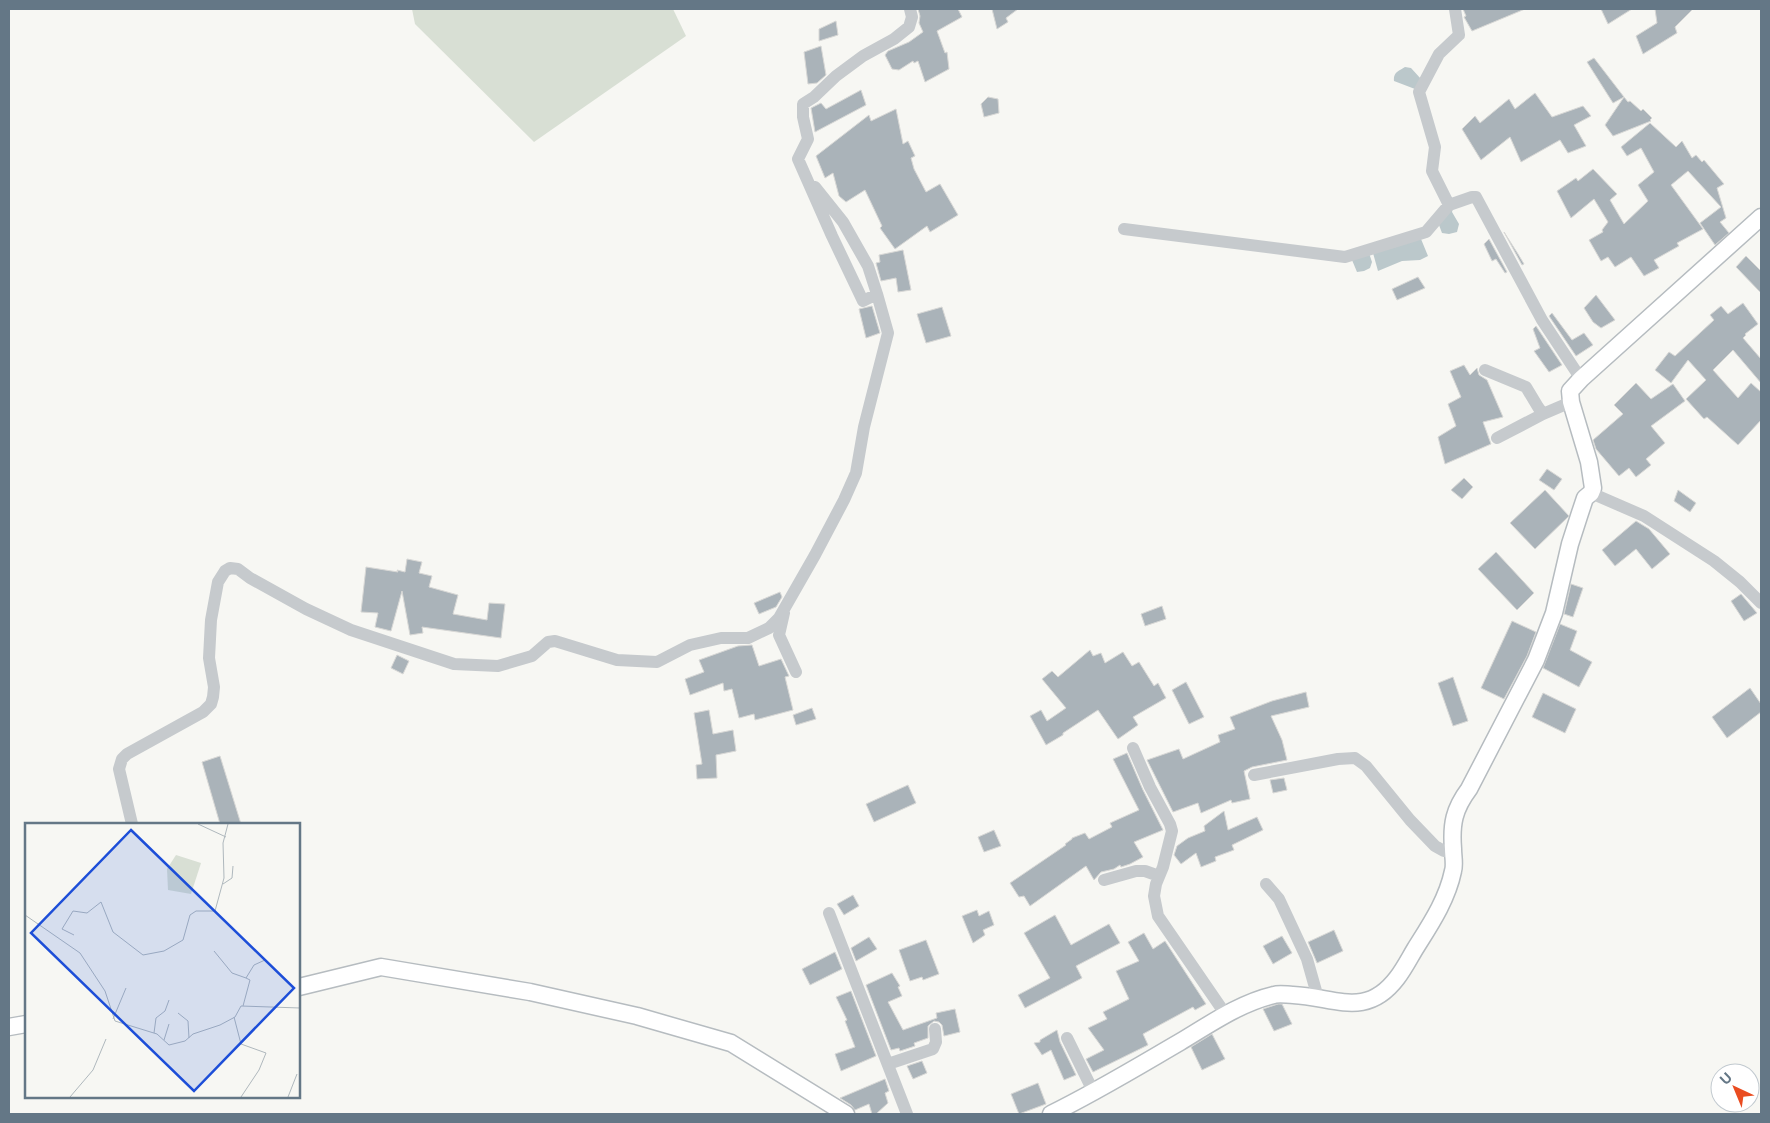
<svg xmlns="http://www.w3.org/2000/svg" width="1770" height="1123" viewBox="0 0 1770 1123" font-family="Inter,sans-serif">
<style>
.green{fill:#d8dfd4}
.water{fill:#bbc8cb}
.building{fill:#aab3b9;stroke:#d8d8d6}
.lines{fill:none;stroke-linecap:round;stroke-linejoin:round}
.secondary-casing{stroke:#b6bcc0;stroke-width:19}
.street{stroke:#c6cacd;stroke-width:12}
.secondary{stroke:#fff;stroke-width:16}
.inset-road{fill:none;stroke:#afb8bd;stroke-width:1}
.view{fill:#1d4ed8;fill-opacity:0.15;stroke:#1d4ed8;stroke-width:2.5}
.inset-edge{fill:none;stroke:#647786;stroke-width:2.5}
</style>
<rect width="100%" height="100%" fill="#f7f7f3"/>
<path class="green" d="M 412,9 L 673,9 L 686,36 L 534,142 L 415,24 Z"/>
<path class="water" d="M 1405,67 L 1411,68 L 1421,79 L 1415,89 L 1394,81 C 1393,72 1399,71 1405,67 Z
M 1453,208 L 1452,212 L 1459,224 L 1457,232 L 1449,234 L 1442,233 L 1439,225 Z
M 1421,239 L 1428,256 L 1420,260 L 1402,261 L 1378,271 L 1373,253 Z
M 1369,253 L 1372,262 L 1370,268 L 1364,271 L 1357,272 L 1352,260 Z"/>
<path class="building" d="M 918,9 L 958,9 L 962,17 L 937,31 L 945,53 L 947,52 L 949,69 L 925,82 L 918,61 L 914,63 L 913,61 L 899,70 L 892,69 L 885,55 L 888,51 L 909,42 L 923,32 L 919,23 L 920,16 Z
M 992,9 L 1018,9 L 1006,18 L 1008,22 L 997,29 Z
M 1463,9 L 1525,9 L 1472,31 L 1464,17 L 1466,16 Z
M 1601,9 L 1632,9 L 1608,24 Z
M 1655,9 L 1693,9 L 1675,27 L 1677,33 L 1643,54 L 1636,36 L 1657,23 Z
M 836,21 L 838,35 L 819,41 L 819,29 Z
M 821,46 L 826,75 L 817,83 L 808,84 L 804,52 Z
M 1594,58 L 1624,97 L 1613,103 L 1587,62 Z
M 861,90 L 866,105 L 815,132 L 811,108 L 821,103 L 826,109 Z
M 1535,93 L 1552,117 L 1583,106 L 1591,116 L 1574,125 L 1586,146 L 1568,153 L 1560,140 L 1521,162 L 1510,137 L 1481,160 L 1462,129 L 1475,116 L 1480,123 L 1509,99 L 1515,109 Z
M 988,97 L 998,99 L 999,113 L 984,117 L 981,104 Z
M 1624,97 L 1628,102 L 1630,101 L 1641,111 L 1643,109 L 1652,118 L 1650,120 L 1651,121 L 1613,136 L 1605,125 Z
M 896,109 L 903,144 L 908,141 L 915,156 L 911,158 L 914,169 L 926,192 L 940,184 L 958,215 L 930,232 L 927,226 L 895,249 L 880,228 L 882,226 L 865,190 L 846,202 L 839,196 L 833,173 L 825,178 L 816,156 L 869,115 L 871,121 Z
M 1650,123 L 1676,147 L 1682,141 L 1692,158 L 1696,155 L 1702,162 L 1704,160 L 1724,184 L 1717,188 L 1726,218 L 1720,222 L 1729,233 L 1715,245 L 1700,223 L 1721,207 L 1688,171 L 1671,185 L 1703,229 L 1677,243 L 1679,246 L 1654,260 L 1659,268 L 1644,276 L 1631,257 L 1615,267 L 1608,257 L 1601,261 L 1589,240 L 1603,232 L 1602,230 L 1608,222 L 1594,199 L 1571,218 L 1557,191 L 1576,178 L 1578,181 L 1593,169 L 1617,194 L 1610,200 L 1624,224 L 1648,201 L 1638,185 L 1654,172 L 1641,148 L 1627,156 L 1621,147 Z
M 1504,232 L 1518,254 L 1524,264 L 1522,265 Z
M 1489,239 L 1507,272 L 1505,273 L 1496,259 L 1492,261 L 1484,244 Z
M 903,250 L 911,290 L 898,292 L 896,278 L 881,281 L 876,263 L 880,262 L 879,255 Z
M 1746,256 L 1761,271 L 1761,293 L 1736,267 Z
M 1418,277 L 1425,288 L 1397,300 L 1392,289 Z
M 1596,295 L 1615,320 L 1601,328 L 1593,322 L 1584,308 Z
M 1743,303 L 1758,324 L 1745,334 L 1746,335 L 1743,338 L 1761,359 L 1761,383 L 1733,350 L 1713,370 L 1738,398 L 1751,383 L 1761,392 L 1761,420 L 1738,445 L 1707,417 L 1704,419 L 1686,399 L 1706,380 L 1688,360 L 1671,383 L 1655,370 L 1669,352 L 1675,356 L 1714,320 L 1710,315 L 1721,306 L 1728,314 Z
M 872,306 L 880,333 L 866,338 L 859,309 Z
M 942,307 L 951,336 L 926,343 L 917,314 Z
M 1552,313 L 1572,340 L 1584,333 L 1593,345 L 1576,356 L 1549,316 Z
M 1536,326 L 1562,365 L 1549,372 L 1534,351 L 1540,348 L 1533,329 Z
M 1464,365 L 1470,375 L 1477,368 L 1479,375 L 1487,380 L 1503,417 L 1483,422 L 1491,444 L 1445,464 L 1438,437 L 1456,426 L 1448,404 L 1461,397 L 1450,371 Z
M 1636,383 L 1651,399 L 1673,384 L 1685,401 L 1651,426 L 1665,443 L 1646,459 L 1651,465 L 1636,477 L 1629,468 L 1619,476 L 1596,449 L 1593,440 L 1623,414 L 1614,405 Z
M 1547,469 L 1562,479 L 1554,490 L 1539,480 Z
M 1464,478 L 1473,487 L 1462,499 L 1451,490 Z
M 1545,490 L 1569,516 L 1535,549 L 1510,523 Z
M 1678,490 L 1696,503 L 1690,512 L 1674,501 Z
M 1636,521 L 1649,529 L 1670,554 L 1652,569 L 1636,549 L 1615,566 L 1602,550 Z
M 1496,552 L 1534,593 L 1517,610 L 1478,569 Z
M 407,559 L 422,562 L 419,573 L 432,576 L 429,587 L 458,595 L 453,614 L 487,620 L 489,603 L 505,604 L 501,638 L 422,627 L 423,633 L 410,635 L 402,591 L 391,631 L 375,627 L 378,613 L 361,612 L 366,567 L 398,572 L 397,570 L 405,572 Z
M 1571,584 L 1583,588 L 1573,617 L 1564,614 Z
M 780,592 L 782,597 L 776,607 L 759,614 L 754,603 Z
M 1741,594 L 1757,613 L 1744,621 L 1731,601 Z
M 1162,606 L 1166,619 L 1145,626 L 1141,614 Z
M 1512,621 L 1536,632 L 1527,656 L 1504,699 L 1481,688 Z
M 1560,624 L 1577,631 L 1570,650 L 1592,662 L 1579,687 L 1543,668 Z
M 752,645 L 759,666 L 781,659 L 789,676 L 785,677 L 793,710 L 755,720 L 754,714 L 739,718 L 732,689 L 724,691 L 723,683 L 690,695 L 685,679 L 704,672 L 699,660 L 738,646 Z
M 1090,650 L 1093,656 L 1101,653 L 1105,663 L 1123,652 L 1132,666 L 1139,662 L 1154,686 L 1158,683 L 1166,698 L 1133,717 L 1138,725 L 1118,739 L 1098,710 L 1063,733 L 1063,735 L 1046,745 L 1030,716 L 1041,710 L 1047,721 L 1066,708 L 1042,679 L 1052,671 L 1058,677 Z
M 397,655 L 409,661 L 403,674 L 391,668 Z
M 1453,677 L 1468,721 L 1453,726 L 1438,683 Z
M 1186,682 L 1204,717 L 1189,724 L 1172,690 Z
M 1750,688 L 1761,704 L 1761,712 L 1727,738 L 1712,717 Z
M 1306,692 L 1309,707 L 1271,716 L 1282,740 L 1287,760 L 1252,767 L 1244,771 L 1250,799 L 1232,803 L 1231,800 L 1201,813 L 1198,803 L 1173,812 L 1147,760 L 1179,749 L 1183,759 L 1220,742 L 1218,735 L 1235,729 L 1230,717 L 1272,701 Z
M 1543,693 L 1576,709 L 1565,733 L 1532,717 Z
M 812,708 L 816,719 L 796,725 L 793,715 Z
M 709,710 L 713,734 L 733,730 L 736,751 L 716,755 L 717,778 L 697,779 L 696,765 L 702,764 L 694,713 Z
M 1127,753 L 1143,790 L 1163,830 L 1134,842 L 1143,857 L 1130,864 L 1121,867 L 1120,865 L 1114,869 L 1101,872 L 1094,880 L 1086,866 L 1030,906 L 1024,896 L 1019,897 L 1010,883 L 1066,845 L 1065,844 L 1072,839 L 1072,838 L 1085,833 L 1089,839 L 1112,827 L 1110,823 L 1139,810 L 1113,759 Z
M 220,756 L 241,824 L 220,824 L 202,762 Z
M 1284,778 L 1287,790 L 1273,793 L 1270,780 Z
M 908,785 L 916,803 L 874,822 L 866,804 Z
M 1224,811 L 1228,830 L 1257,817 L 1263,830 L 1232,845 L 1234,850 L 1215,857 L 1216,861 L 1201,867 L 1196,853 L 1181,864 L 1174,855 L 1177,846 L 1188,838 L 1205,831 L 1204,826 Z
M 994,830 L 1001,846 L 984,852 L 978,837 Z
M 853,895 L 859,906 L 844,915 L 837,904 Z
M 977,910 L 979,916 L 989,911 L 994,925 L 983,930 L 985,935 L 973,943 L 962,916 Z
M 1055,915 L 1071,945 L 1109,924 L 1120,943 L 1076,966 L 1082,978 L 1025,1008 L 1018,995 L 1050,978 L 1024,933 Z
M 1334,930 L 1343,951 L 1317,963 L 1308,942 Z
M 1144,933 L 1153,949 L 1165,941 L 1206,1004 L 1195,1010 L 1193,1007 L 1143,1034 L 1148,1045 L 1093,1072 L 1086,1059 L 1104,1050 L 1088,1028 L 1107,1019 L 1103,1012 L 1129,999 L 1116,971 L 1139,961 L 1128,942 Z
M 1282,936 L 1292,953 L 1273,964 L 1263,946 Z
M 869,937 L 877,949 L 856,961 L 851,948 Z
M 926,940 L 939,974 L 923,980 L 922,977 L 910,981 L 899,950 Z
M 835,952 L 842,969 L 810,985 L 802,969 Z
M 892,973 L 900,986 L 898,987 L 902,996 L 888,1002 L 903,1030 L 937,1018 L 936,1013 L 955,1009 L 960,1032 L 944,1036 L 942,1025 L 939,1022 L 934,1021 L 928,1026 L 928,1038 L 914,1043 L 915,1046 L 900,1051 L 899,1048 L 891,1050 L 866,985 Z
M 851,991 L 876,1056 L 841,1071 L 835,1054 L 855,1047 L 845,1021 L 847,1020 L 836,997 Z
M 1278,1004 L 1282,1004 L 1292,1024 L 1274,1031 L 1263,1009 Z
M 1057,1030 L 1060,1042 L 1076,1075 L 1064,1080 L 1051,1050 L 1042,1055 L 1034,1043 L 1040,1042 L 1040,1040 Z
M 1212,1034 L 1225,1059 L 1202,1070 L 1191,1047 Z
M 922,1061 L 927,1073 L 913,1079 L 907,1066 Z
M 885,1079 L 889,1091 L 885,1093 L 888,1103 L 876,1114 L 872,1114 L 869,1104 L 855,1110 L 851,1105 L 840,1098 Z
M 1038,1083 L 1046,1104 L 1019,1114 L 1011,1094 Z"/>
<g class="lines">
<defs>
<path id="secondary" d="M 299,987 L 381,967 L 530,992 L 637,1016 L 731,1043 L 846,1114
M 9,1027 L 26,1024
M 1051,1114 C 1096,1092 1137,1067 1180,1042 C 1210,1024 1240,1003 1274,995 C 1280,993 1287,995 1293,995 C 1335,997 1366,1019 1397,978 C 1404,969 1409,959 1415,949 C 1430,925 1447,900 1453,871 C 1455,865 1453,856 1453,849 C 1451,824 1454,809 1469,789 L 1536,660 L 1554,613 L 1570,544 L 1580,513 L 1585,498 L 1591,493 L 1593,488 L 1589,462 L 1571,402 L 1570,391 L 1581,379 L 1761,217"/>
</defs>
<use href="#secondary" class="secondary-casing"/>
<path class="street" d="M 815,187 L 843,222 L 868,266 L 877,294
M 1449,205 L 1432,171 L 1435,147 L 1419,92 L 1439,54 L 1459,35 L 1455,9
M 1124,229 L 1345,257 L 1426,232 L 1449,205 L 1472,197 L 1476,197 L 1542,320 L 1581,379
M 1485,370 L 1526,387 L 1538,407 L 1543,414 L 1571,402
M 1497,438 L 1543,414
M 1591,493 L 1644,516 L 1714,561 L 1740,582 L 1761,603
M 784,613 L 779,635 L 796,672
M 1133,748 L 1150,787 L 1170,824 L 1172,831 L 1163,867 L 1156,884 L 1154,896 L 1158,916 L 1226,1015
M 1254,775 L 1338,759 L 1355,758 L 1366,766 L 1410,820 L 1435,846 L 1444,851 L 1453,853
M 132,824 L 119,769 L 122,759 L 127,754 L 203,712 L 211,704 L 213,697 L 214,687 L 209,658 L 211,620 L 218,582 L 225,571 L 230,568 L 238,569 L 250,578 L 306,609 L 351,630 L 454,664 L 498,666 L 532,656 L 548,642 L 555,641 L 617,660 L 657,662 L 690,645 L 721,638 L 748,638 L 769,628 L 779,618 L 815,555 L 844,500 L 856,473 L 864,427 L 888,333 L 877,294 L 863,301 L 832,236 L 798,159 L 808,139 L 803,117 L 803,104 L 814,97 L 836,76 L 863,56 L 894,39 L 909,27 L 912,17 L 910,9
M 1104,880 L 1136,871 L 1145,871 L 1159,876
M 1266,884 L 1279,899 L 1307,959 L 1318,998
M 829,913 L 907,1114
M 1067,1038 L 1094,1093
M 888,1064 L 933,1049 L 936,1042 L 935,1029"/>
<use href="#secondary" class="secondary"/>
</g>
<g transform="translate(25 823)">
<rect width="275" height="275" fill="#f7f7f3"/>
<path d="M 151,32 L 176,40 L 166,71 L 143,67 L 142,46 Z" fill="#d8dfd4"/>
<path class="inset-road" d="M 173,1 L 201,14M 198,61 L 207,55 L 208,43M 0,92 L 55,130 L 80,168 L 90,198 L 132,211 L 144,222 L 160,218 L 168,211 L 195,202 L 210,194 L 216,183 L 275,185M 49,112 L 37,106 L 48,88 L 62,90 L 76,79 L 88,109 L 118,132 L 139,128 L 158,117 L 165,92 L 171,88 L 190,88 L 199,55 L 198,20 L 203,1M 189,128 L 207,150 L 221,155M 221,155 L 229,142 L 240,137M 218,183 L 225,157 L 221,155M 153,190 L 163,198 L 164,215M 209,194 L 216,221 L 241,230 L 234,247 L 216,274M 88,196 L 101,165M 129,210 L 131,195 L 140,188 L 144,177M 139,217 L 144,201M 45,274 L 68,247 L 81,216M 263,274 L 272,251"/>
<path class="view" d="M 106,7 L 269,165 L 169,268 L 6,110 Z"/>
<rect width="275" height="275" class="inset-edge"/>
</g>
<rect width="1770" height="1123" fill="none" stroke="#647786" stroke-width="20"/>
<g transform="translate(1735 1088) rotate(316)"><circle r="24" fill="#ffffff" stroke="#c1c9cf"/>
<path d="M0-4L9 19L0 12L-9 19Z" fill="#ea4c20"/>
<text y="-8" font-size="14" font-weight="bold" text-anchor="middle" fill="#647786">U</text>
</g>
</svg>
